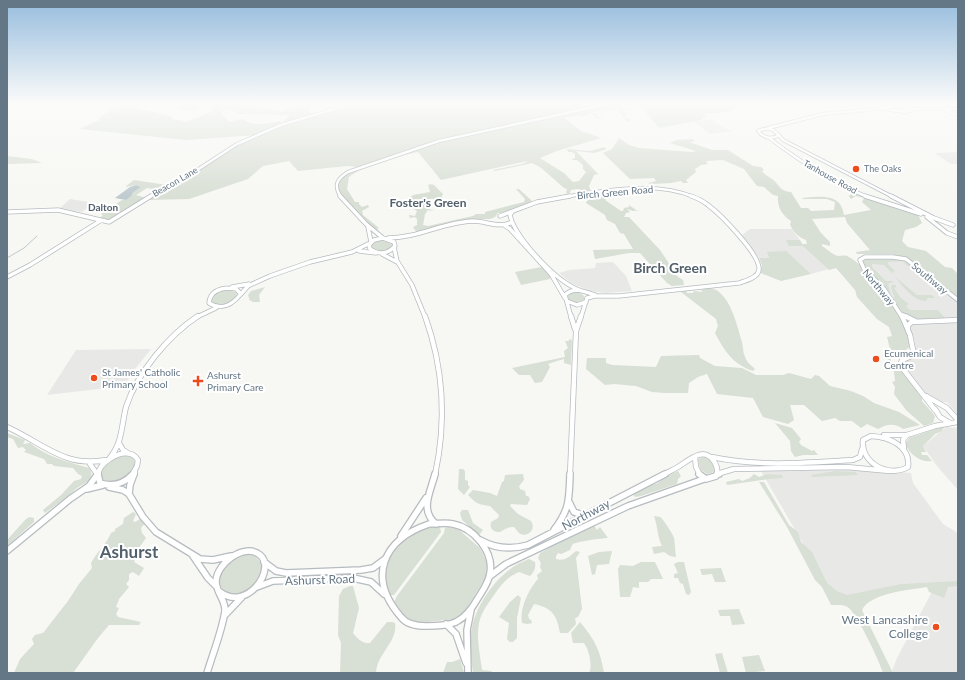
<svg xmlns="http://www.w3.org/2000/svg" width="965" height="680" viewBox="0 0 965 680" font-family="Lato,sans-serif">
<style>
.built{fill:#e8e9e7}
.green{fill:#d8dfd4;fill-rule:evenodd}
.water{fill:#bdcace}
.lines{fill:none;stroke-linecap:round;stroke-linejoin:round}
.stream{stroke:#bdcace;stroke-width:1}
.secondary-far3-casing{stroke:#b6bcc0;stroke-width:4}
.secondary-far2-casing{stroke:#b6bcc0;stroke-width:5}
.secondary-far1-casing{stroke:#b6bcc0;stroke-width:6}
.secondary-casing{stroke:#b6bcc0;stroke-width:8}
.primary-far3-casing{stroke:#b7bbbf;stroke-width:4}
.primary-far2-casing{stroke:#b7bbbf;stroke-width:5}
.primary-far1-casing{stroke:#b7bbbf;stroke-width:6}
.primary-casing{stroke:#b7bbbf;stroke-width:8}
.secondary-far3{stroke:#fff;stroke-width:2.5}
.secondary-far2{stroke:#fff;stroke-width:3.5}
.secondary-far1{stroke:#fff;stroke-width:4.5}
.secondary{stroke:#fff;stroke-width:5.5}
.primary-far3{stroke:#fff;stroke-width:2.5}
.primary-far2{stroke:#fff;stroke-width:3.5}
.primary-far1{stroke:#fff;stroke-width:4.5}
.primary{stroke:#fff;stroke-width:5.5}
.poi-dot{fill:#ed4d1d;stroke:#fff;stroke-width:1.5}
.labels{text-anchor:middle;stroke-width:4;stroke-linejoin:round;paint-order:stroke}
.far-poi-label{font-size:9px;fill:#647786;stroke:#fff;text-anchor:start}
.far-street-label{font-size:9px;fill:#647786;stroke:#fff}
.street-label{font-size:10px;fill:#647786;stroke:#fff}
.far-quarter-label{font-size:10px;font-weight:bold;fill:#52606b;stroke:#fff}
.poi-label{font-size:10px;fill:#647786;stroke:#fff;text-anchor:start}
.far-district-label{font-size:12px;font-weight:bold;fill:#52606b;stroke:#fff}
.near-street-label{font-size:12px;fill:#647786;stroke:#fff}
.near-poi-label{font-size:12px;fill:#647786;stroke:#fff;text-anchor:end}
.district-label{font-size:14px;font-weight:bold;fill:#52606b;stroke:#fff}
.near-district-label{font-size:17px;font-weight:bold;fill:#52606b;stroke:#fff}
</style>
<rect width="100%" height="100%" fill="#f7f7f3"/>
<path class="built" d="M 711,119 L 723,127 L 732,131 L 710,134 L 694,122 Z
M 958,152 L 958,164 L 951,164 L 935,153 Z
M 70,199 L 94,203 L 82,212 L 59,209 Z
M 750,229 L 792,229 L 804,246 L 829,269 L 811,274 L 785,251 L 768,253 L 769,258 L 759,258 L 741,236 Z
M 890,258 L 906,261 L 958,302 L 958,319 L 917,321 L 902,314 L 862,261 L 866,259 Z
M 613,262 L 626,276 L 632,291 L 606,293 L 589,291 L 571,283 L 559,273 L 569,270 L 595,268 L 596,263 Z
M 958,321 L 958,415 L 947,402 L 940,402 L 926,395 L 903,364 L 904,361 L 915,358 L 917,356 L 914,338 L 909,328 L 910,324 Z
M 151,349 L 135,369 L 124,386 L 47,395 L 76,350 Z
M 946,427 L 958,428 L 958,490 L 937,466 L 923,446 Z
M 860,470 L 911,473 L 913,483 L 943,524 L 958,533 L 958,673 L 893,673 L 892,671 L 897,658 L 936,584 L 843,596 L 827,585 L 761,471 Z"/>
<path class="green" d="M 121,104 L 146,104 L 137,108 L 173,117 L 171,119 L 187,122 L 210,112 L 214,104 L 249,104 L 283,112 L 292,106 L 301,107 L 304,104 L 316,104 L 309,108 L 311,116 L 352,104 L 635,104 L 636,105 L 627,104 L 627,106 L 623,105 L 620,107 L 636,110 L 623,110 L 623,112 L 628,114 L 623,117 L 632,120 L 627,122 L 618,110 L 593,112 L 594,114 L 605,113 L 596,115 L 603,119 L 596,118 L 591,113 L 583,117 L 579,115 L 564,118 L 581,131 L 601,138 L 557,151 L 540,158 L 564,173 L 573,182 L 579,181 L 586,172 L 583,169 L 583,165 L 577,160 L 571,160 L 575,158 L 575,154 L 572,152 L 568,152 L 567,149 L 590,151 L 604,147 L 607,149 L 594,153 L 576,151 L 598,174 L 594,175 L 589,186 L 591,192 L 577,189 L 571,190 L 569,194 L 566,193 L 567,189 L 564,188 L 540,167 L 532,163 L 495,171 L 493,170 L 522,164 L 527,162 L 527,161 L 441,180 L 418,152 C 402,155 361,166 349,177 L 347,189 L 355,202 L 359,202 L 359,204 L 362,207 L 368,205 L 369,207 L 362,211 L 363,215 L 379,228 L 377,229 L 381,234 L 379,234 L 340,194 C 336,186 338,181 343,175 L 412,149 L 357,167 L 347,166 L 298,171 L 289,161 L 263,166 L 248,179 L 189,199 L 145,200 L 194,172 L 237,144 L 257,135 L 186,140 L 80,129 L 99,120 L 101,116 ZM 227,109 L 240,114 L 288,115 L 289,117 L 283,121 L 285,123 L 283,124 L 280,121 C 266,124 254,127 242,119 L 230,122 L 222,115 L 222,111 Z
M 181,104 L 209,104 L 192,111 L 177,109 Z
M 639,104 L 747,104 L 729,112 L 703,114 L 706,116 L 701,120 L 659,128 Z
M 619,138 L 629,145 L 639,148 L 692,152 L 696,151 L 670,143 L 676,140 L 693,139 L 695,141 L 690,142 L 692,143 L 712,150 L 728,150 L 753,166 L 761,167 L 764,170 L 762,171 C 765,175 768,176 772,179 C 781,186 779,191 791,192 L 801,208 L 808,208 L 811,211 L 834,210 L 835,202 L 827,199 L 803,199 L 802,198 C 813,197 831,194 839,203 C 842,206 843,211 844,215 L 871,210 L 862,202 L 864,198 L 856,196 L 851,199 L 849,196 L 851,194 L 845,189 L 834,187 L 848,189 L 918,215 L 922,223 L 916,227 L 905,230 L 902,241 L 908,247 L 926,251 L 945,267 L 952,268 L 958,274 L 958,297 L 909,259 L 892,254 L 857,254 L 856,252 L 870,250 L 847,223 L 845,217 L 812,219 L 821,233 L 830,242 L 830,246 L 822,244 L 822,246 C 827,249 833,255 838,256 C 841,256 844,255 847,256 C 873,269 906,318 911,346 L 902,353 L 902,356 L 891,353 L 887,337 L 892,336 L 889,327 L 877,319 L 857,297 L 855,290 L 836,268 L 829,270 L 803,246 L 789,246 L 786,240 L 800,240 L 802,244 L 807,244 L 806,240 C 798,237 794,232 790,225 L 791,221 C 782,215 777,207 778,196 L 773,195 L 764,187 L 757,186 L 744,169 L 723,160 L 706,161 L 708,164 L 701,165 L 695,169 L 696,172 L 686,180 L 688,183 L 683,183 L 681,181 L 671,183 L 650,184 L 648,183 L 656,181 L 654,178 L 630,179 L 603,153 L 612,149 Z
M 7,156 L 32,159 L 42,163 L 7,164 Z
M 134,180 L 167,185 L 158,190 L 147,188 L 136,195 L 146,198 L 109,220 L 99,219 L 103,215 L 101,214 L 122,200 L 126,200 L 131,193 L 141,187 L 136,185 L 125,187 Z
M 431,184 L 434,185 L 443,194 L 441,198 L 430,199 L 427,208 L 434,211 L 428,210 L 425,214 L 423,225 L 428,226 L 473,216 L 476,214 L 485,214 L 485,212 L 524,202 L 525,199 L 516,189 L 519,189 L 532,201 C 525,207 506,213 498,213 L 495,217 L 490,219 L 474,219 L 417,233 L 413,227 L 417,225 L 417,219 L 415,217 L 410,218 L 409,215 L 415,216 L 417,211 L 412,208 L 408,199 L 413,195 L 430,192 L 428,185 Z
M 621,191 L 623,193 L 609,196 L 605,200 L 621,211 L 623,211 L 624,208 L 629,207 L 629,205 L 636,210 L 640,210 L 633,211 L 627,209 L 630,212 L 626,213 L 624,217 L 629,217 L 660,250 L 678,277 L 683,280 L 684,285 L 672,286 L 667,283 L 640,253 L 629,253 L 595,259 L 593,250 L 633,249 L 624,234 L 620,233 L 615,224 L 607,220 L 605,215 L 586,203 L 590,196 L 597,195 L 597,193 Z
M 381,239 L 393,242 L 393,245 C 389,253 379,252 371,249 L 372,243 Z
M 786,251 L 811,274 L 781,281 L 761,273 L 762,265 L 759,258 L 769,258 L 767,252 Z
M 887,258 L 901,260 L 913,267 L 909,267 L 902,261 L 888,262 L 888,264 L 895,271 L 892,272 L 894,274 L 893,274 L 884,265 L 872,264 L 872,267 L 886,281 L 894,281 L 888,284 L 891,294 L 864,267 L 862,262 L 867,259 Z
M 542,267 L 550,276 L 550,279 L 521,285 L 515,272 Z
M 894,276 L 917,295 L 932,295 L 935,298 L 928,298 L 926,301 C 913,301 903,286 894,276 Z
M 892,285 L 896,285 L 896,287 L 894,288 L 901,298 L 909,304 L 906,306 L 910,310 L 938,310 L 945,318 C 917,319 910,327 893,299 L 894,297 L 891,287 Z
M 265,287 L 259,295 L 260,302 L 252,302 L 252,301 L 250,301 L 248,295 L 251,291 Z
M 710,288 C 730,291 737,326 742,342 C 743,347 743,353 745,357 C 747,363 751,365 755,369 L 753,371 C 733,364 725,352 715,333 L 718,326 L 716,319 L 681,292 L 686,291 L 687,293 L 693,293 L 694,291 L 703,292 L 701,290 Z
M 227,290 L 236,292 L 237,296 L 234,301 L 221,306 L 210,303 L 211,298 L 219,291 Z
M 571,292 L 579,292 L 584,296 L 584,300 L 576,303 L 567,299 L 566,295 Z
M 569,339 L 572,340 L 571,365 L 564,363 L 564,359 C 558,361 553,362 548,364 L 550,367 L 542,382 L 535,383 L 530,375 L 519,375 L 512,368 L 565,357 L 564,351 L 568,348 L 565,341 L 569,341 Z
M 889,353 L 894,357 L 891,358 L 891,362 C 905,367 913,387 922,398 L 922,401 L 935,416 L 933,423 L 924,426 L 906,410 L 894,394 L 895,387 L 892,382 L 895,381 L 894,372 L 887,362 L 888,359 L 882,355 Z
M 699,355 L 700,358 L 715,366 L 742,368 L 756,375 L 783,375 L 789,373 L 811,379 L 815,375 L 819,376 L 830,386 L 851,391 L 863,396 L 874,403 L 899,412 L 920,425 L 903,429 C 894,423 888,424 878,429 L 867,424 L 861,428 L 852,421 L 840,421 L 835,418 L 822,421 L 804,405 L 790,405 L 794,420 L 788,424 L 763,417 L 753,398 L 717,394 L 707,374 L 698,377 L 689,383 L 688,393 L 665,393 L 652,392 L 636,386 L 614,384 L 605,385 L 586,369 L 587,358 L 606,358 L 606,363 L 612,365 L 656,367 L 661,356 Z
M 775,423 L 792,428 L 801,439 L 799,442 L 801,445 L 812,451 L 814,450 L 818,455 L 803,455 L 795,457 L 791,451 L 790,441 Z
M 944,427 L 942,431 L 935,434 L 923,446 L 926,452 L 921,452 L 922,455 L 927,455 L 932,461 C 920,463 910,454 905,444 L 910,437 L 918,435 L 938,428 Z
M 7,433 L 25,440 L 23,444 L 30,443 C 47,457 68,462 89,468 C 91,471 92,473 91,476 C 88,484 82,484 77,488 C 67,497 56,505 45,513 L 43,510 L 61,495 L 74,481 L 81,479 L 82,476 L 78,474 L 73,468 L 54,466 L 52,464 L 47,464 L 44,459 L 24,452 L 26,450 L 23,447 L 18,448 L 13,439 L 7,437 Z
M 126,455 L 133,457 L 135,463 C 134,476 115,487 103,481 L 100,475 C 102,463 115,457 126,455 Z
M 704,457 C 710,458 714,463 714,470 L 712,473 L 707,474 L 700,469 L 698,459 Z
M 459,469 L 463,469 L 465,471 L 465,480 L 468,481 L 468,485 L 470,487 L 464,495 L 458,489 Z
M 678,471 L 681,476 L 678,479 L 677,484 L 641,496 L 635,497 L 632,493 L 647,485 L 656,484 L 666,477 Z
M 835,471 L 855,472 L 858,475 L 812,477 L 811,475 Z
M 523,474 L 524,480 L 519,486 L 520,489 L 525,491 L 526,496 L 528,496 L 530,499 L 527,505 L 511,504 L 510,506 L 518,514 L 531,521 C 537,531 526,538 519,533 C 517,531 516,529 514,527 C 507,527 506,529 500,532 C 494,532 489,529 491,522 L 498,518 L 499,515 L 490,506 C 477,504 477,504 468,495 L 473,490 L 490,493 L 497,496 L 502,482 L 504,481 L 505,475 Z
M 754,474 L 759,477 L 767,474 L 782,475 L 783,478 L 769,479 L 727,485 L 726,482 L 739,479 L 742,481 L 750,478 Z
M 759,482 L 764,482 L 789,525 L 798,532 L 801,542 L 812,552 L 827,583 L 837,591 L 847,595 L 901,584 L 958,581 L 958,586 L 948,587 L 944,598 L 929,592 L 927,587 C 909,590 870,593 862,610 L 893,673 L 883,673 C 879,660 859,618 849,608 C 845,604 837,605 831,605 L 822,587 L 815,580 L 787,527 Z
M 462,510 L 468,510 L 473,523 L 483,530 L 479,535 L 462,520 L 460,513 Z
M 133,512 L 136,514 L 133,521 L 135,522 L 140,519 L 145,523 L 141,528 L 142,533 L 146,538 L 136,552 L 136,557 L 134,562 L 144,568 L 139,576 L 133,572 L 129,574 L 129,580 L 126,584 L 129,587 L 119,599 L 116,607 L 119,608 L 116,614 L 118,617 L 141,622 L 139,625 L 109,625 L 98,638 L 73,673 L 14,673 L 20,659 L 34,644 L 32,639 L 35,635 L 43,633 L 68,601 L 79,584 L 92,568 L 91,563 C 97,552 106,545 111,533 L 115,531 L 115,529 L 123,524 L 124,518 Z
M 654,516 L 660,517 C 663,519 673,534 674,538 C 675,544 675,550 676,557 L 670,556 L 664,552 L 654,554 L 652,547 L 662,546 C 657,536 658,527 654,516 Z
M 29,517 L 34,518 L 34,522 L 7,546 L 7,540 L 25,520 Z
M 594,525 L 597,530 L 600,527 L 608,538 C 602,538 575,542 573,544 C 571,546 571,548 570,550 L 561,554 L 558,553 L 556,556 L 556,559 C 565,562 570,556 576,551 L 580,552 L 576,558 L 582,609 L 578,617 L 575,618 L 576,624 L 568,633 L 560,633 C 557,616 553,608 534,604 L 528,615 L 529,619 L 531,620 L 532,623 L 527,624 L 522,623 C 519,609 529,589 538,579 L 537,575 L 542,571 L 540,567 L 541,563 L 538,558 L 540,553 L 549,548 L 548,546 L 571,537 Z
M 428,527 L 440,527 L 441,532 L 397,591 L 394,595 L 389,595 L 385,584 L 385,568 L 389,558 L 406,536 Z
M 449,527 L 459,530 L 480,548 L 487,562 L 486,577 L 467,608 L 461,615 L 454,619 L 418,623 L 408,620 L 394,602 L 397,596 L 444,533 L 445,528 Z
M 612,551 L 609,564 L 597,565 L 595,574 L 592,575 L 588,556 L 599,552 Z
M 246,553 C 278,560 253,596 232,594 C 215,592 218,572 227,562 C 231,558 240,555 246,553 Z
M 529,559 L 535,562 C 536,568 534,572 530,576 L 519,572 C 507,577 501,585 494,595 C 490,601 485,607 482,614 C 474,630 480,653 482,670 L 491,671 L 493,673 L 473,673 C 471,658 468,642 472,627 C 478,600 502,568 529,559 Z
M 641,562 L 655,562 L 663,579 L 651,579 L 648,582 L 639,582 L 639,588 L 633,587 L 630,597 L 620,597 L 618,569 L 620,565 L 633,566 Z
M 678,562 L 684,562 L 691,592 L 689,595 L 686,594 L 683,584 L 680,583 L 678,578 L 674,578 L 674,574 L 678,573 L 674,564 Z
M 721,568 L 726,582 L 715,582 L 712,574 L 702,575 L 700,569 Z
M 350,586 L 353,586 L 359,608 L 353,633 C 358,639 362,644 370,643 L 387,622 L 392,622 L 395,623 C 398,642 377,653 376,673 L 340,673 L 341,643 L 338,635 L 339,596 L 343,589 Z
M 518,595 L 521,598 L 517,618 L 517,638 L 513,642 L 510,642 L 507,639 L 509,623 L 499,617 L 510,602 Z
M 739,609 L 745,624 L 732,625 L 730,616 L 720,616 L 718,610 Z
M 580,622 C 595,640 600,650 604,673 L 589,673 C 593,665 589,650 584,643 L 573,643 L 571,633 Z
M 722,653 L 728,673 L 720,673 L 715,654 Z
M 759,655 L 765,671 L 746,673 L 742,657 Z
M 460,659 L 464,673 L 443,673 L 447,662 L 452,662 Z"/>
<path class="water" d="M 136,185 L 141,187 L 132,193 L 132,195 L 126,200 L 115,198 L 130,187 Z"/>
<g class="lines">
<path class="stream" d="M 7,258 L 24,248 L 37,236"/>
<defs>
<path id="secondary-far3" d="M 885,109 L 896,111
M 895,110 L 905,112 L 916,109 L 958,109
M 945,110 L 958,115
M 768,128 L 823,114 L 886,108 C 895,105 904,103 910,111
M 779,135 C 772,140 763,138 758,131 C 772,125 775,131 783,140 L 893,197
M 769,138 C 800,161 832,183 868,197
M 149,197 L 168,185 L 194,172 L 237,144 L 281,125 L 351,104
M 563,197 C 603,191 655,180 694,197"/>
<path id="secondary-far2" d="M 865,196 L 921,214
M 891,196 L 934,218 L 953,225
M 7,212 L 58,210 L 109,222 L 151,196
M 500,216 L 537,202 L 570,196
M 927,217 L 947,233 L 958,237
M 512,222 C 522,244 556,281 579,290
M 504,225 L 510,229 L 551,274 L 565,298
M 388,238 C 418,238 444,222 473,221 C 486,221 500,229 512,222 L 510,215 L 512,212
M 359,251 L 376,253
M 7,277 L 30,265 L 100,221
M 232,287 L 249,284
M 231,288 L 236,289 L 241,294 C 232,305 222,311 209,303 C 210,291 220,288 231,288 Z
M 241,294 L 248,286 L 270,276 L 310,262 L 352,252 L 370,243
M 587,298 L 595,296 L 619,296 L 739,283 C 745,281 758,278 759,270 C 761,255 720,214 708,205 C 703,201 697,198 691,196
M 567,301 L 577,305 L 586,302
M 901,314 L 907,317
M 197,317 L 216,308
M 571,317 L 565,295 C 574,286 585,292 595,295
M 581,317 L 587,298
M 902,317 L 884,289 L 864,269 L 860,260 L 865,257 L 893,257 L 906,259 L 958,300"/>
<path id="secondary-far1" d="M 571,316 L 575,329
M 902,316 L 910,335 L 914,355 L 902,360 L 900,365 L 935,410
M 905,316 L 915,321
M 908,328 L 908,325 L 912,322 L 958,320
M 935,409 L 940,417 L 950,423
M 7,427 C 43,443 64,468 106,460
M 884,435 L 907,435 L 935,426 L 957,422 L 957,419 L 947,408 L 926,396
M 871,436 C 889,437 911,446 908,467 C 889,478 860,463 863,440 Z
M 119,443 L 123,450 L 128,453
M 904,448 L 903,440 L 907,435
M 695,457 L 696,467 L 700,475
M 712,457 C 759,467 806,463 853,460 L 860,457 L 862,449
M 109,459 C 123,442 121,427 126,407 C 137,373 169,335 198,316
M 90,464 L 97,474
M 717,474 L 734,469 L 846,467 L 890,471
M 98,475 C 99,463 119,450 131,454 C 134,455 136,457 138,460 L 137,466 L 132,475
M 134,475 L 135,472
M 570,475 L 576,331 L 581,316
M 663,475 C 668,472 673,470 678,467 C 688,461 703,446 713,460 C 717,465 718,469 717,475"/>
<path id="secondary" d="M 98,474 L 100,483 C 113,487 124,484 133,474
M 134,474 L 130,485 L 129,494 L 143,517 L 156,532 L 200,559 L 213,560 L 231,556
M 699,474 L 706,479 L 716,476 L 717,474
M 717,474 L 719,474
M 109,487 L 123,490 L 129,494
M 87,489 L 103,485
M 569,502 L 574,512 L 583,515
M 554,530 C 570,509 569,499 570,474
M 480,540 C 496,549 511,550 528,545 L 665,474
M 7,551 L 70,499 L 89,486 L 97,475
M 193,556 L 208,578 L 217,587
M 264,562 L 276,571 L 286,573 L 361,570 L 373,568 L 385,559
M 490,576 L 506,564 L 628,506 L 704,479
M 257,587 L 273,581 L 353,578 L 371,582 L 384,594
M 225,615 L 242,597
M 207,673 C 213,653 222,631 225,611 C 226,601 216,592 216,582 C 216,564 244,542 260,555 C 277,569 247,612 220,592"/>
<path id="primary-far3" d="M 341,197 C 333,185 337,179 348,172 L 439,141 L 608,104"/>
<path id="primary-far2" d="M 340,196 L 366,224 L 383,238
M 368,227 L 371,242
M 383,238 L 394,242 L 395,246 C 388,254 379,255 370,249 L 369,245 L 374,240 Z
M 394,247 L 397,261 L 412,285 L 425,317
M 382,254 L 397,262"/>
<path id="primary-far1" d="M 425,316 C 444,369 447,420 435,475"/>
<path id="primary" d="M 435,474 C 431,491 419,510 436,524
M 429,524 C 437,524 446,522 453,524 C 474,528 494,552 490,573 C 489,582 483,590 478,598 C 473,607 466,617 456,622 C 447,626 436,626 426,626 C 417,626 407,625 401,617 C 367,578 382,540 429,524 Z
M 401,536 L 426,498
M 446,624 L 456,634 L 466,663
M 468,673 L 467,630 L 471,610"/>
</defs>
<use href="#secondary-far3" class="secondary-far3-casing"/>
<use href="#secondary-far2" class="secondary-far2-casing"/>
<use href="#secondary-far1" class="secondary-far1-casing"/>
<use href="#secondary" class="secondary-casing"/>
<use href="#primary-far3" class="primary-far3-casing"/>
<use href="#primary-far2" class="primary-far2-casing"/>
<use href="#primary-far1" class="primary-far1-casing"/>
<use href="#primary" class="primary-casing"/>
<use href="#secondary-far3" class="secondary-far3"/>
<use href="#secondary-far2" class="secondary-far2"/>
<use href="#secondary-far1" class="secondary-far1"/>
<use href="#secondary" class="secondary"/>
<use href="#primary-far3" class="primary-far3"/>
<use href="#primary-far2" class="primary-far2"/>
<use href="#primary-far1" class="primary-far1"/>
<use href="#primary" class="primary"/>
</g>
<linearGradient id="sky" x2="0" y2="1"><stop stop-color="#97bdde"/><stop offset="0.52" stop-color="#fbfbfa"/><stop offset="1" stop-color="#fbfbfa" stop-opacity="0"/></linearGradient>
<rect width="965" height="199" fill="url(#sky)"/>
<g class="poi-dot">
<circle cx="856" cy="169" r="4"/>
<circle cx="876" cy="359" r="4"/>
<circle cx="94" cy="378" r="4"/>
<path d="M196 375h4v4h4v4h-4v4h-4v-4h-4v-4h4z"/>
<circle cx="936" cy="627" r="4"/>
</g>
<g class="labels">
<g class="far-poi-label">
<text x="864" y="172">The Oaks</text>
</g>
<g class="far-street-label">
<text transform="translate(830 177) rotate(29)" y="3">Tanhouse Road</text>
<text transform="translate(175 182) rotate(-30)" y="3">Beacon Lane</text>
</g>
<g class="street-label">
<text transform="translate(615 192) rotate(-5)" y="4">Birch Green Road</text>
<text transform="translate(930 278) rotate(40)" y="4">Southway</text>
<text transform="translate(879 287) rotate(50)" y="4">Northway</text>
</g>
<g class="far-quarter-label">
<text x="103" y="211">Dalton</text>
</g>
<g class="poi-label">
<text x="884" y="357">Ecumenical<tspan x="884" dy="12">Centre</tspan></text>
<text x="102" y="376">St James' Catholic<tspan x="102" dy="12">Primary School</tspan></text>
<text x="207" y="379">Ashurst<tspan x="207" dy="12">Primary Care</tspan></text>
</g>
<g class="far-district-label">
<text x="428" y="207">Foster's Green</text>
</g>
<g class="near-street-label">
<text transform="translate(586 515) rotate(-28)" y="4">Northway</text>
<text transform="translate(320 580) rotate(-2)" y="4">Ashurst Road</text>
</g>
<g class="near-poi-label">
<text x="928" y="624">West Lancashire<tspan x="928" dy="14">College</tspan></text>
</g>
<g class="district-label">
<text x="670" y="273">Birch Green</text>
</g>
<g class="near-district-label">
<text x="129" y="558">Ashurst</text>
</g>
</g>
<rect width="965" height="680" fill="none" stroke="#647786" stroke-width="16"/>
</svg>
